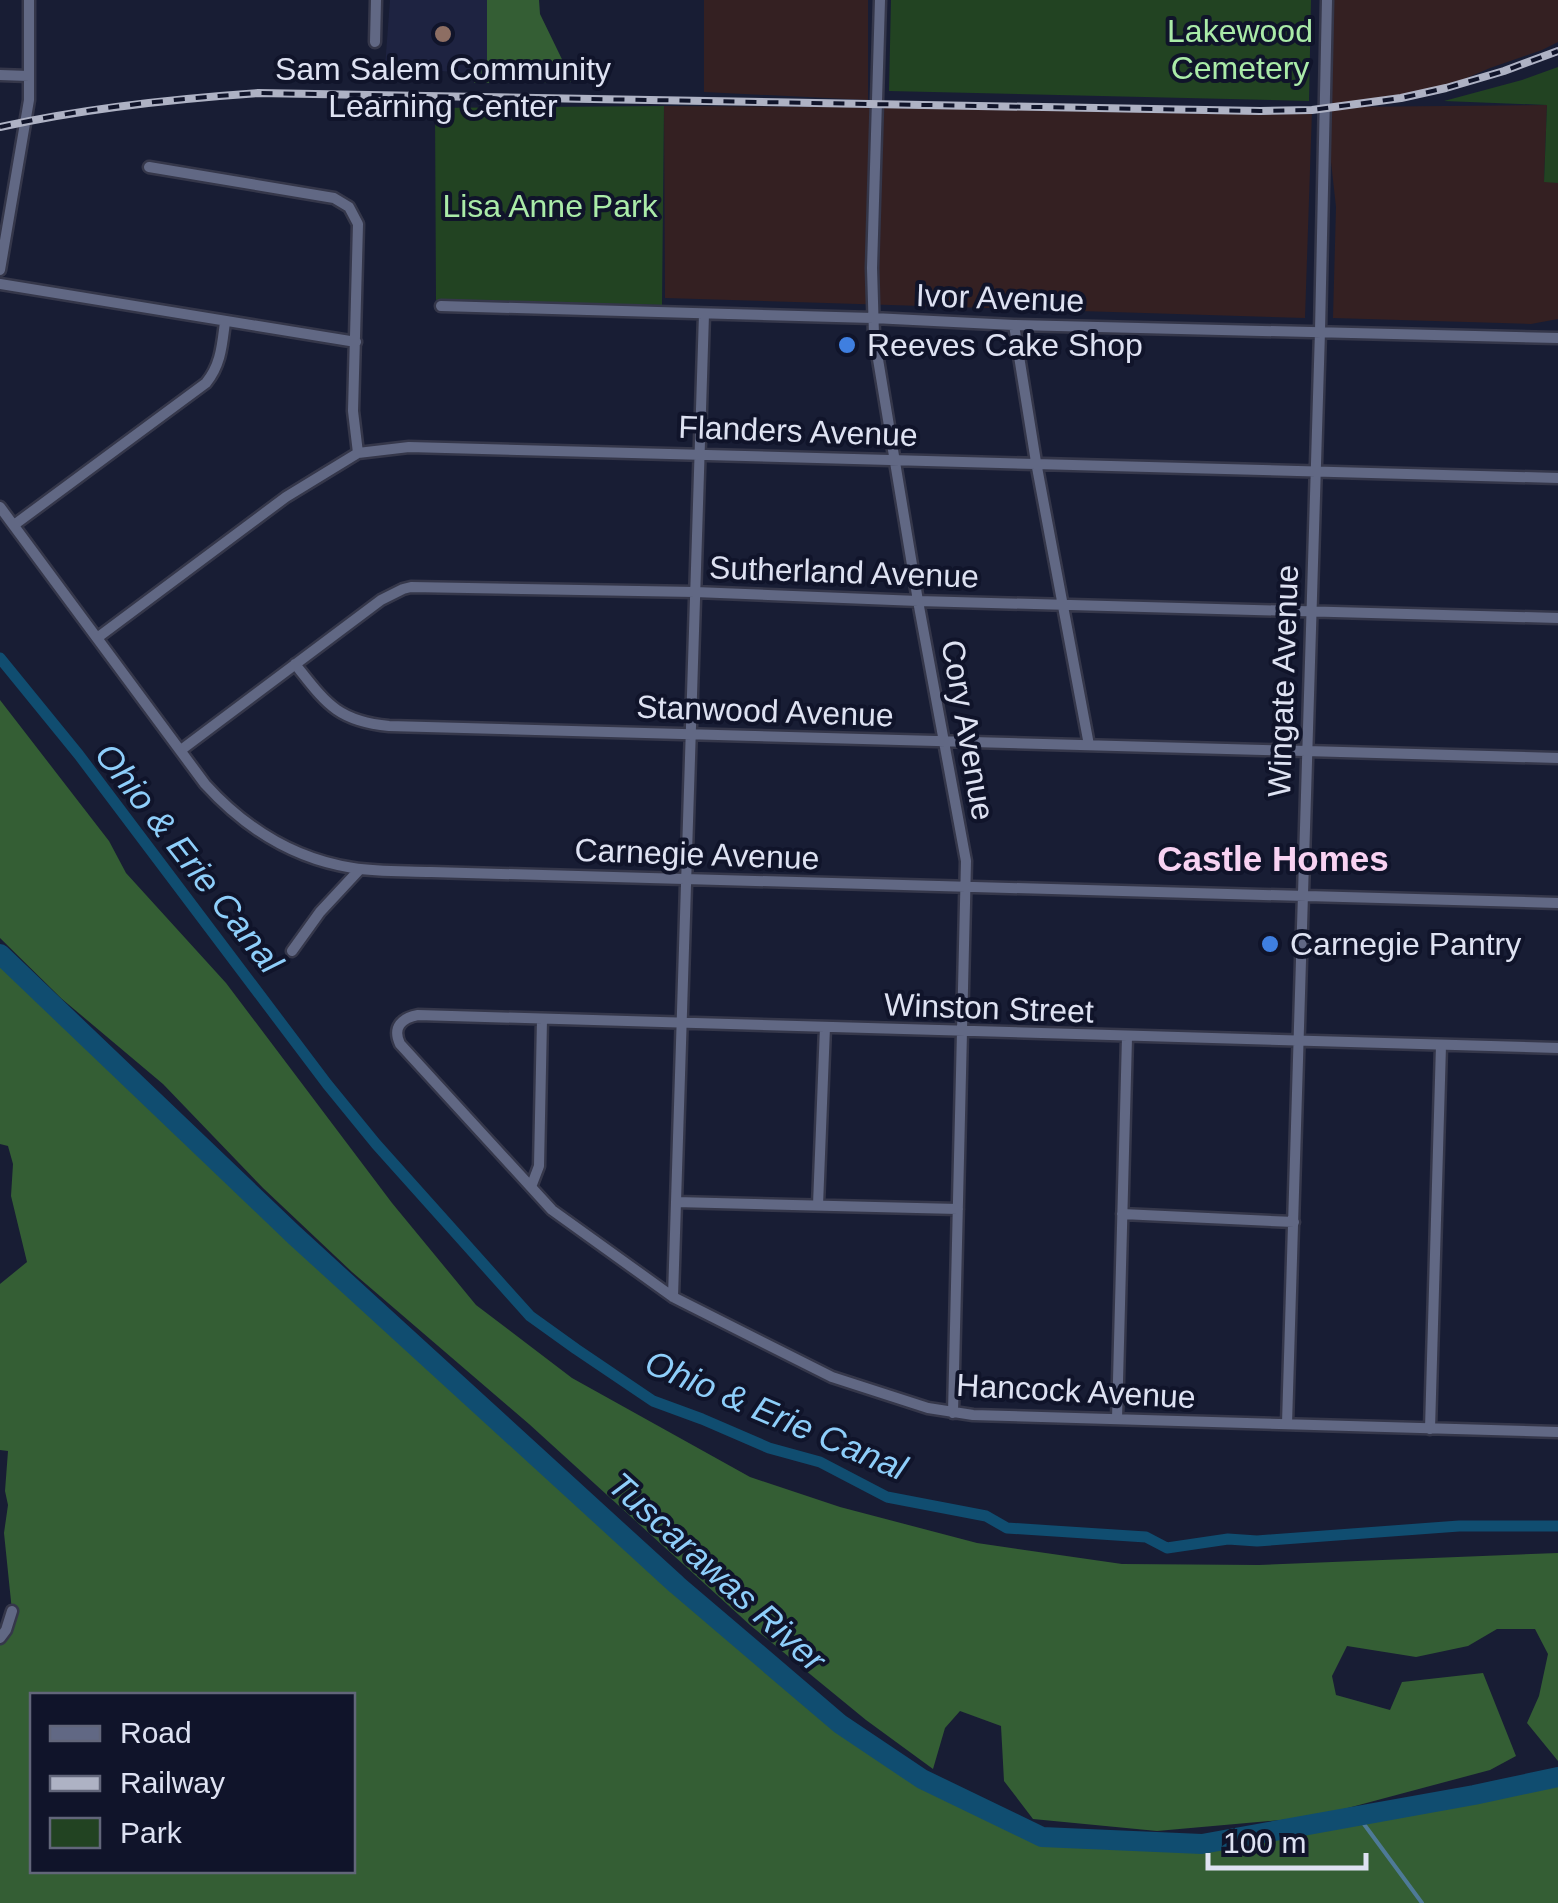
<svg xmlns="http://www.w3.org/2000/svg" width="1558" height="1903" viewBox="0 0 1558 1903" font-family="Helvetica,sans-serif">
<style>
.industrial{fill:#342022}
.built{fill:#1e2341}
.green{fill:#224322}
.forest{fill:#345e34;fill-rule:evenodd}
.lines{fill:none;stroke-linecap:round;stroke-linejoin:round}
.stream{stroke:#4e7a97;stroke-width:4}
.canal{stroke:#104d70;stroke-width:11}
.river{stroke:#104d70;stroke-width:20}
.minor-casing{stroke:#35374a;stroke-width:15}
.minor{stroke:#616884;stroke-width:10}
.rail-casing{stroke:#aeb2c4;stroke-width:8}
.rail{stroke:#10142a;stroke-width:4;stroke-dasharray:11;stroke-linecap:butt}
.education-dot{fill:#8d6e63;stroke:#10142a;stroke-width:4}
.shop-dot{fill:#3f7fe0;stroke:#10142a;stroke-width:4}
.labels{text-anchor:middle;stroke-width:8;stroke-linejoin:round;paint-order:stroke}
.park-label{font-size:32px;fill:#aaeba8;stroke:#10142a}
.poi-label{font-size:32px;fill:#dee2f2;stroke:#10142a;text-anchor:start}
.street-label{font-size:32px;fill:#dee2f2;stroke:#10142a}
.water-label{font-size:35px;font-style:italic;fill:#8ecefa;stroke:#10142a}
.neighbourhood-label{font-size:35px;font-weight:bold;fill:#f8d2f2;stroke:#10142a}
</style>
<rect width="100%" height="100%" fill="#181d34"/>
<path class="industrial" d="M 704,0 L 868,0 L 868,100 L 704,92 Z
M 1327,0 L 1558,0 L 1558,42 L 1542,50 L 1490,68 L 1441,89 L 1339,107 L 1547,105 L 1544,181 L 1558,183 L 1558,319 L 1531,324 L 1333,318 L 1336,207 L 1325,108 Z
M 664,106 L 1312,110 L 1305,318 L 665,298 Z"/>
<path class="built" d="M 390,0 L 499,0 L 497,75 L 385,67 Z"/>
<path class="green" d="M 891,0 L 1311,0 L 1309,101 L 889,91 Z
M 1558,67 L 1558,183 L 1544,182 L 1547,105 L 1444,101 L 1522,80 Z
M 664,106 L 662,305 L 436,300 L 435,108 Z"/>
<path class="forest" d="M 487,0 L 539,0 L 540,14 L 573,82 L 474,83 L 487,61 Z
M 0,700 L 109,841 L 126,873 L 226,983 L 392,1203 L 476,1305 L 572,1378 L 750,1477 L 840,1507 L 977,1543 L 1122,1564 L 1259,1565 L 1558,1553 L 1558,1761 L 1527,1723 L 1539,1696 L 1548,1654 L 1535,1629 L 1497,1629 L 1468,1646 L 1416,1657 L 1347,1646 L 1332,1676 L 1336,1695 L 1390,1710 L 1402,1682 L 1483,1673 L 1516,1756 L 1490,1770 L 1314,1817 L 1157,1831 L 1033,1819 L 1004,1781 L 1001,1726 L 960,1711 L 945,1728 L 933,1769 L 866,1720 L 750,1625 L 529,1424 L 352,1272 L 263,1188 L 163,1084 L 62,999 L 0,938 Z
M 0,962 L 677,1585 L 840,1724 L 922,1779 L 1042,1837 L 1202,1844 L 1474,1795 L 1558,1776 L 1558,1903 L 0,1903 L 0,1637 L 12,1611 L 4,1533 L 8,1505 L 5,1491 L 8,1451 L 0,1450 L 0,1284 L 27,1262 L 11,1196 L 13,1164 L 8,1146 L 0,1144 ZM 32,1696 L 352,1696 L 352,1870 L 32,1870 Z"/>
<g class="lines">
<path class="stream" d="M 1358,1816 L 1422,1903"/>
<path class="canal" d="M 0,658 L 79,755 L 327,1084 L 376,1144 L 530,1316 L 576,1349 L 653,1401 L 702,1419 L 769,1448 L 820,1462 L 887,1497 L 986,1516 L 1007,1528 L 1146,1537 L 1167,1548 L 1228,1539 L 1257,1541 L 1459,1526 L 1558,1526"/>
<path class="river" d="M 0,954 L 294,1235 L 677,1585 L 840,1724 L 922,1779 L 1042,1837 L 1202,1844 L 1474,1795 L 1558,1777"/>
<defs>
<path id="minor" d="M 880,0 L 872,268 L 874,335 L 918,601 L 966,861 L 953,1413
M 375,42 L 376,0
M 0,75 L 29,76
M 149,167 L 334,198 L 349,207 L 358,224 L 353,411 L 358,453
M 0,270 L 29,100 L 29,0
M 0,284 L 356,342
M 441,306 L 873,318 L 1014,325 L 1558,338
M 1014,325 L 1036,462 L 1089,745
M 0,507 L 205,784 C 244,827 294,859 353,868 C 378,872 405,871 431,872 L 1558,903
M 14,525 L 206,383 C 221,365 222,345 225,322
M 97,638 L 286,497 L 358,453 L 409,447 L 1558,478
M 295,664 C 326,703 337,721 389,726 L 1558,758
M 181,750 L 381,600 L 403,589 L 411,587 L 695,592 L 918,601 L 1558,618
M 292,951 L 320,912 L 360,869
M 1558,1048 L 418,1015 C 402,1018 392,1027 400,1044 L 552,1210 L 673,1297 L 832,1377 L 928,1408 L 973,1415 L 1558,1432
M 531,1187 L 539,1166 L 542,1019
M 676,1202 L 958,1209
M 818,1205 L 825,1027
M 1122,1214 L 1294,1222
M 673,1297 L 704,314
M 1117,1419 L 1127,1037
M 1287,1424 L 1320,331 L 1327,0
M 1430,1429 L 1441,1045
M 0,1638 L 6,1630 L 12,1611"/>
</defs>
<use href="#minor" class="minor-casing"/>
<use href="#minor" class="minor"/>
<defs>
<path id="rail" d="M 0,127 C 85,108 171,99 258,93 L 1260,111 L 1312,110 L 1401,98 L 1446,88 L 1504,71 L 1558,51"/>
</defs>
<use href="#rail" class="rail-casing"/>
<use href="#rail" class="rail"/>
</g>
<circle class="education-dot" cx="443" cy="34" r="10"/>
<g class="shop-dot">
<circle cx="847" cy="345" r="10"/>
<circle cx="1270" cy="944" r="10"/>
</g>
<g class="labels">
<g class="park-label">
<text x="1240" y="42">Lakewood<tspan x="1240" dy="37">Cemetery</tspan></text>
<text x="550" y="217">Lisa Anne Park</text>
</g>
<g class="poi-label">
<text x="443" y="80" text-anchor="middle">Sam Salem Community<tspan x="443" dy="37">Learning Center</tspan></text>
<text x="867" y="356">Reeves Cake Shop</text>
<text x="1290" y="955">Carnegie Pantry</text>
</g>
<g class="street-label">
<text transform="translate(1000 298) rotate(2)" y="11">Ivor Avenue</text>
<text transform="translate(798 431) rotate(2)" y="11">Flanders Avenue</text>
<text transform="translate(844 572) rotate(2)" y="11">Sutherland Avenue</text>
<text transform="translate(1283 681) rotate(-88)" y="11">Wingate Avenue</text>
<text transform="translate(765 711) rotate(2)" y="11">Stanwood Avenue</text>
<text transform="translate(968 730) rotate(80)" y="11">Cory Avenue</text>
<text transform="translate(697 854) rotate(2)" y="11">Carnegie Avenue</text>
<text transform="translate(989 1008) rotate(2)" y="11">Winston Street</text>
<text transform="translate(1076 1391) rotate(3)" y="11">Hancock Avenue</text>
</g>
<g class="water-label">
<text transform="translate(189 858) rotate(52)" y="12">Ohio &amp; Erie Canal</text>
<text transform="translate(776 1415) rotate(23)" y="12">Ohio &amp; Erie Canal</text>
<text transform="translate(717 1572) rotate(42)" y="12">Tuscarawas River</text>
</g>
<g class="neighbourhood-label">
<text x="1273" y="871">Castle Homes</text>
</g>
</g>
<rect x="30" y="1693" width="325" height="180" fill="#10142a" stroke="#62667a" stroke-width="2.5"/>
<rect x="50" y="1726" width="50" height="15" fill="#616884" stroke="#62667a" stroke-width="2.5"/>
<text x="120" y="1743" font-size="30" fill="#dee2f2">Road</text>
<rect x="50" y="1776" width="50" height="15" fill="#aeb2c4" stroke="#62667a" stroke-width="2.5"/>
<text x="120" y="1793" font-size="30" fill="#dee2f2">Railway</text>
<rect x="50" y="1818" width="50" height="30" fill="#224322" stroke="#62667a" stroke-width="2.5"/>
<text x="120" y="1843" font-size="30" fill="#dee2f2">Park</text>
<path d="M1208 1853v15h158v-15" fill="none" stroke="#dee2f2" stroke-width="5"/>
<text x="1223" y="1853" font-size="30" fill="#dee2f2" stroke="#10142a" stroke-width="8" paint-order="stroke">100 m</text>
</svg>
